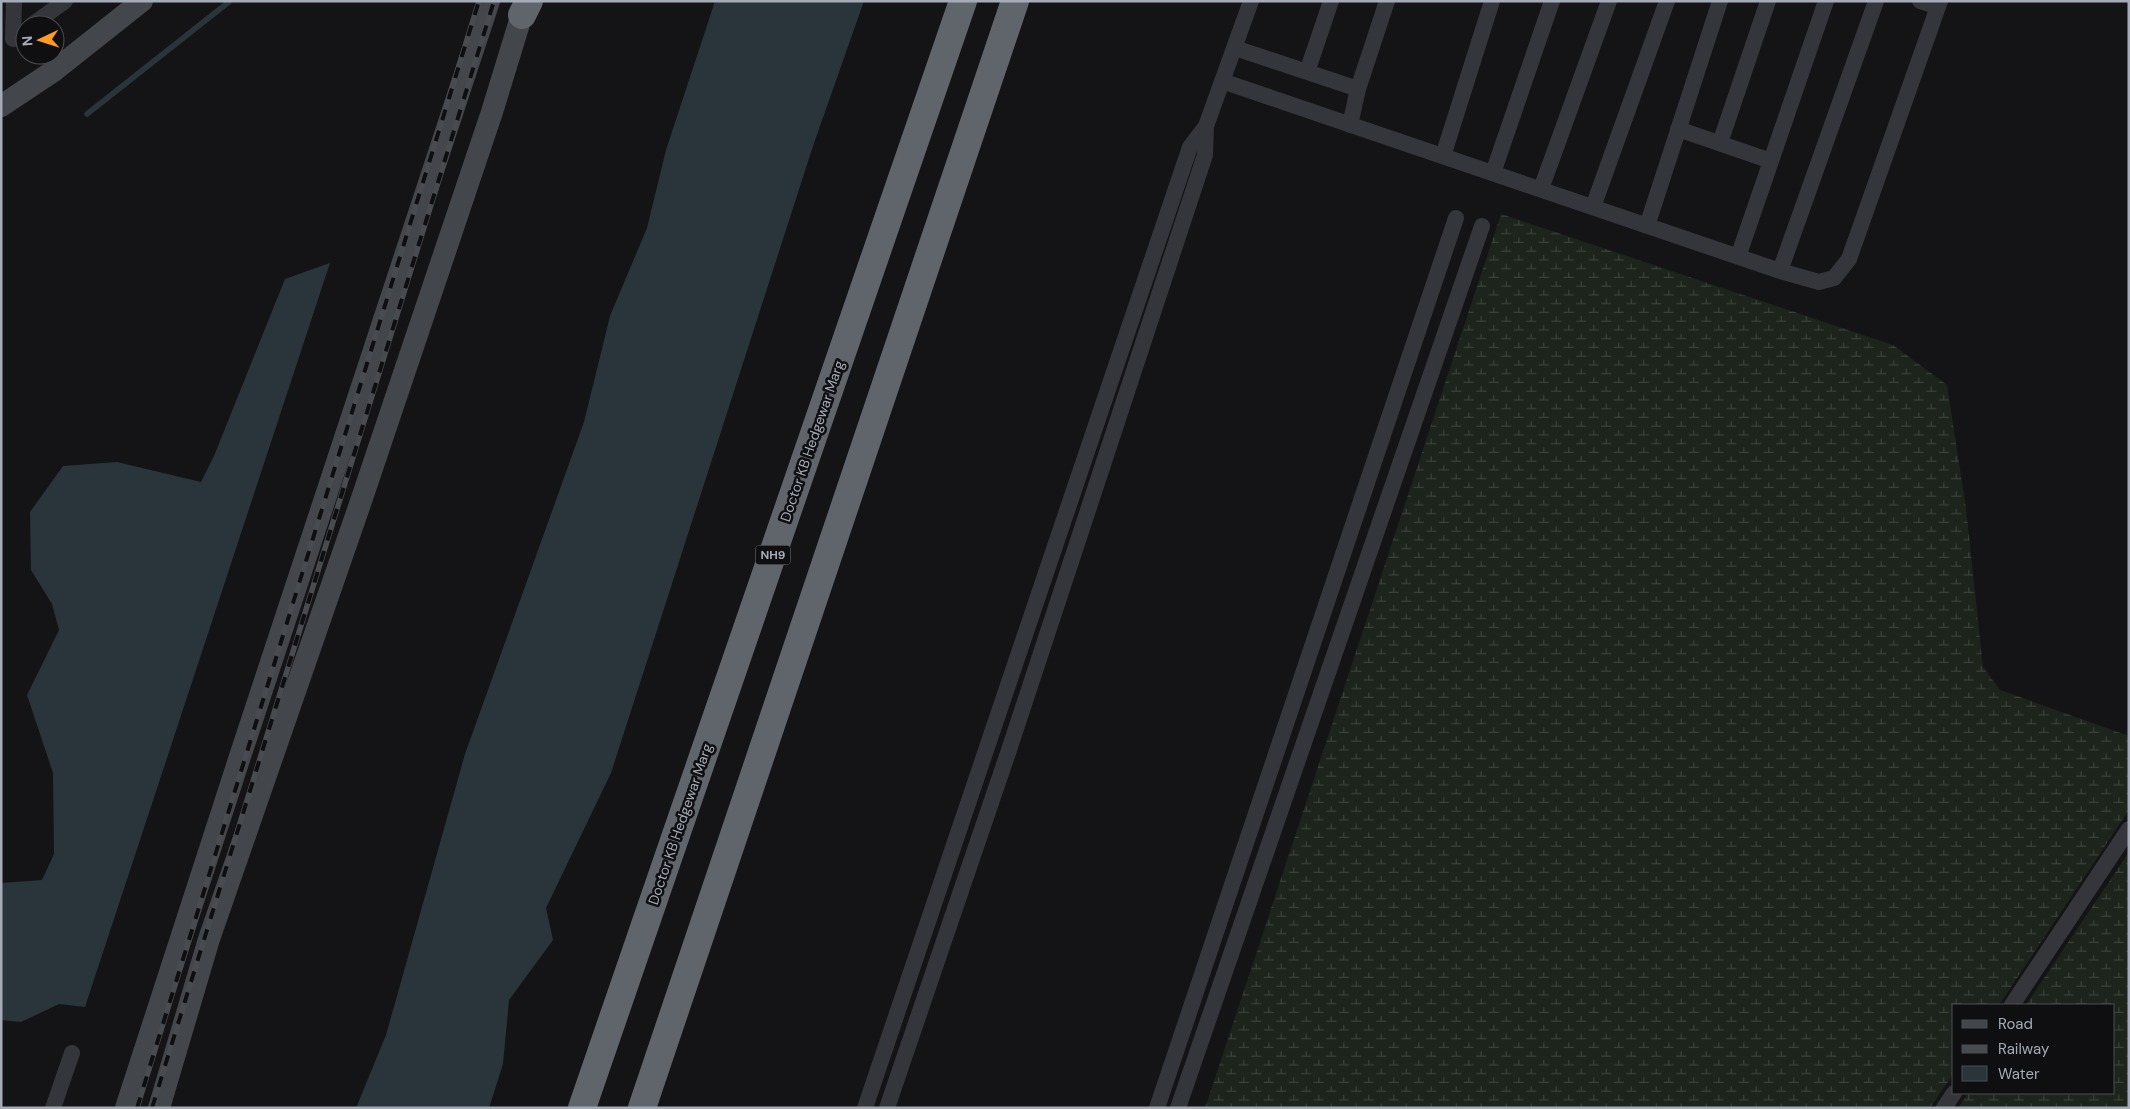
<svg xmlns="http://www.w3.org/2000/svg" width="2130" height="1109" viewBox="0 0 2130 1109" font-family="'DM Sans',sans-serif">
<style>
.wetland{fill:url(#wetland-marsh)}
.water{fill:#29353b}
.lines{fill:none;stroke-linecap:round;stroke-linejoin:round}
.stream{stroke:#29353b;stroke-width:5.5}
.street{stroke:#35363b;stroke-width:16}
.secondary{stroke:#43464b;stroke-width:22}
.highway{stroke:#60656c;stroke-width:28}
.rail-casing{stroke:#484b50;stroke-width:5.5}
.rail{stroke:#0f0f11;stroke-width:4;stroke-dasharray:11;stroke-linecap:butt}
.labels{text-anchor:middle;stroke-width:5;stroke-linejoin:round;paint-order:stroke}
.shield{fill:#0f0f11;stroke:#787d85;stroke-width:1}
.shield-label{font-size:12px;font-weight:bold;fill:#a5acb7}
.street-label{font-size:14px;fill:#a5acb7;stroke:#0f0f11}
</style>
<defs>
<pattern id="wetland-marsh" width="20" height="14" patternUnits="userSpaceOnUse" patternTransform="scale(1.25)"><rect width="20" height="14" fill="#1c241c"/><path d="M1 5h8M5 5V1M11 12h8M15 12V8" fill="none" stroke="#3a413b"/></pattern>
</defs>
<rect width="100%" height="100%" fill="#141416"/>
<path class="wetland" d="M 1501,214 L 1893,345 L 1947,385 L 1966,508 L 1983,667 L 2000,690 L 2129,736 L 2129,810 L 1999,1005 L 1954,1005 L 1954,1073 L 1930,1108 L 1205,1108 Z
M 2129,852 L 2129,1108 L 1958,1108 L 1968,1093 L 2114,1093 L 2114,1005 L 2026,1005 Z"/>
<path class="water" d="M 715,1 L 864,1 L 813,146 L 611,773 L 546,908 L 553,940 L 509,1000 L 503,1064 L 489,1108 L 356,1108 L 386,1035 L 465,754 L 584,422 L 610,316 L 647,228 L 666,150 Z
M 330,263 L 85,1007 L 59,1004 L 21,1022 L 1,1020 L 1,883 L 42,880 L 54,854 L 53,773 L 27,695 L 59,630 L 52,604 L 31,570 L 30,512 L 63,466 L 117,462 L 201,482 L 214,456 L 285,279 Z"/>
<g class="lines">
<path class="stream" d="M 87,114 L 230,1"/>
<path class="street" d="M 1920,1 L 1938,7
M 32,25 L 65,1
M 13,39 L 14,1
M 1235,48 L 1358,89
M 1307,72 L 1331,1
M 1222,81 L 1780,271 L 1819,282 L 1834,278 L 1849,259 L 1940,1
M 1350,125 L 1358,89 L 1387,1
M 1678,129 L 1771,161
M 1720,143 L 1768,1
M 1443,156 L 1492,1
M 1493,173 L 1552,1
M 1541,189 L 1609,1
M 1593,207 L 1667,1
M 1647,226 L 1720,1
M 1738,257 L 1826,1
M 1780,271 L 1876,1
M 2012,1005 L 2129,829
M 53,1108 L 72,1053
M 865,1108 L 1190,147 L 1206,126 L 1251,1
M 887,1108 L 1009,750 L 1205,155 L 1206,126
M 1157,1108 L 1456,218
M 1178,1108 L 1482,226
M 1944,1108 L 1954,1093"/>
<path class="secondary" d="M 1,106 L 55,70 L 142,1
M 126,1108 C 244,738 369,370 489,1
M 159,1108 L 209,939 L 359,507 L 492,112 L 526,1"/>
<path class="highway" d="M 522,15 L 529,1
M 582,1108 L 963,1
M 642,1108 L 1015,1"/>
<defs>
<path id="rail" d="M 137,1108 L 479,1
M 152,1108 L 494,1"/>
</defs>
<use href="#rail" class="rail-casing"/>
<use href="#rail" class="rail"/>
</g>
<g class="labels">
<rect class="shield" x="755.5" y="545.5" width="35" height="19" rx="4"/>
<g class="shield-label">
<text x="773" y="559">NH9</text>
</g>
<g class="street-label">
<text transform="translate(812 441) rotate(-71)" y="5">Doctor KB Hedgewar Marg</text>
<text transform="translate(680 824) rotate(-71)" y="5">Doctor KB Hedgewar Marg</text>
</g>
</g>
<rect width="2130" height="1109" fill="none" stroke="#a5acb7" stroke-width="5"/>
<rect x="1952" y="1004" width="162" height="90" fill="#0f0f11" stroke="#4b4e53"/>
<rect x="1962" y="1020" width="25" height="8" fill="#43464b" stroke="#4b4e53"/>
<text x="1998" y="1029" font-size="15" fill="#a5acb7">Road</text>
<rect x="1962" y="1045" width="25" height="8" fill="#484b50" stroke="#4b4e53"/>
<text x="1998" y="1054" font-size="15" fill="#a5acb7">Railway</text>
<rect x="1962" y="1066" width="25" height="15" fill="#29353b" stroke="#4b4e53"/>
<text x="1998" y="1079" font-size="15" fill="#a5acb7">Water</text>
<g transform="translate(40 40) rotate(266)"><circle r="24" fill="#0f0f11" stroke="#4b4e53"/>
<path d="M0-4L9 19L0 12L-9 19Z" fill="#fe9b23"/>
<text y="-8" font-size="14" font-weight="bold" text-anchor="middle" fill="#a5acb7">N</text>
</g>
</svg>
